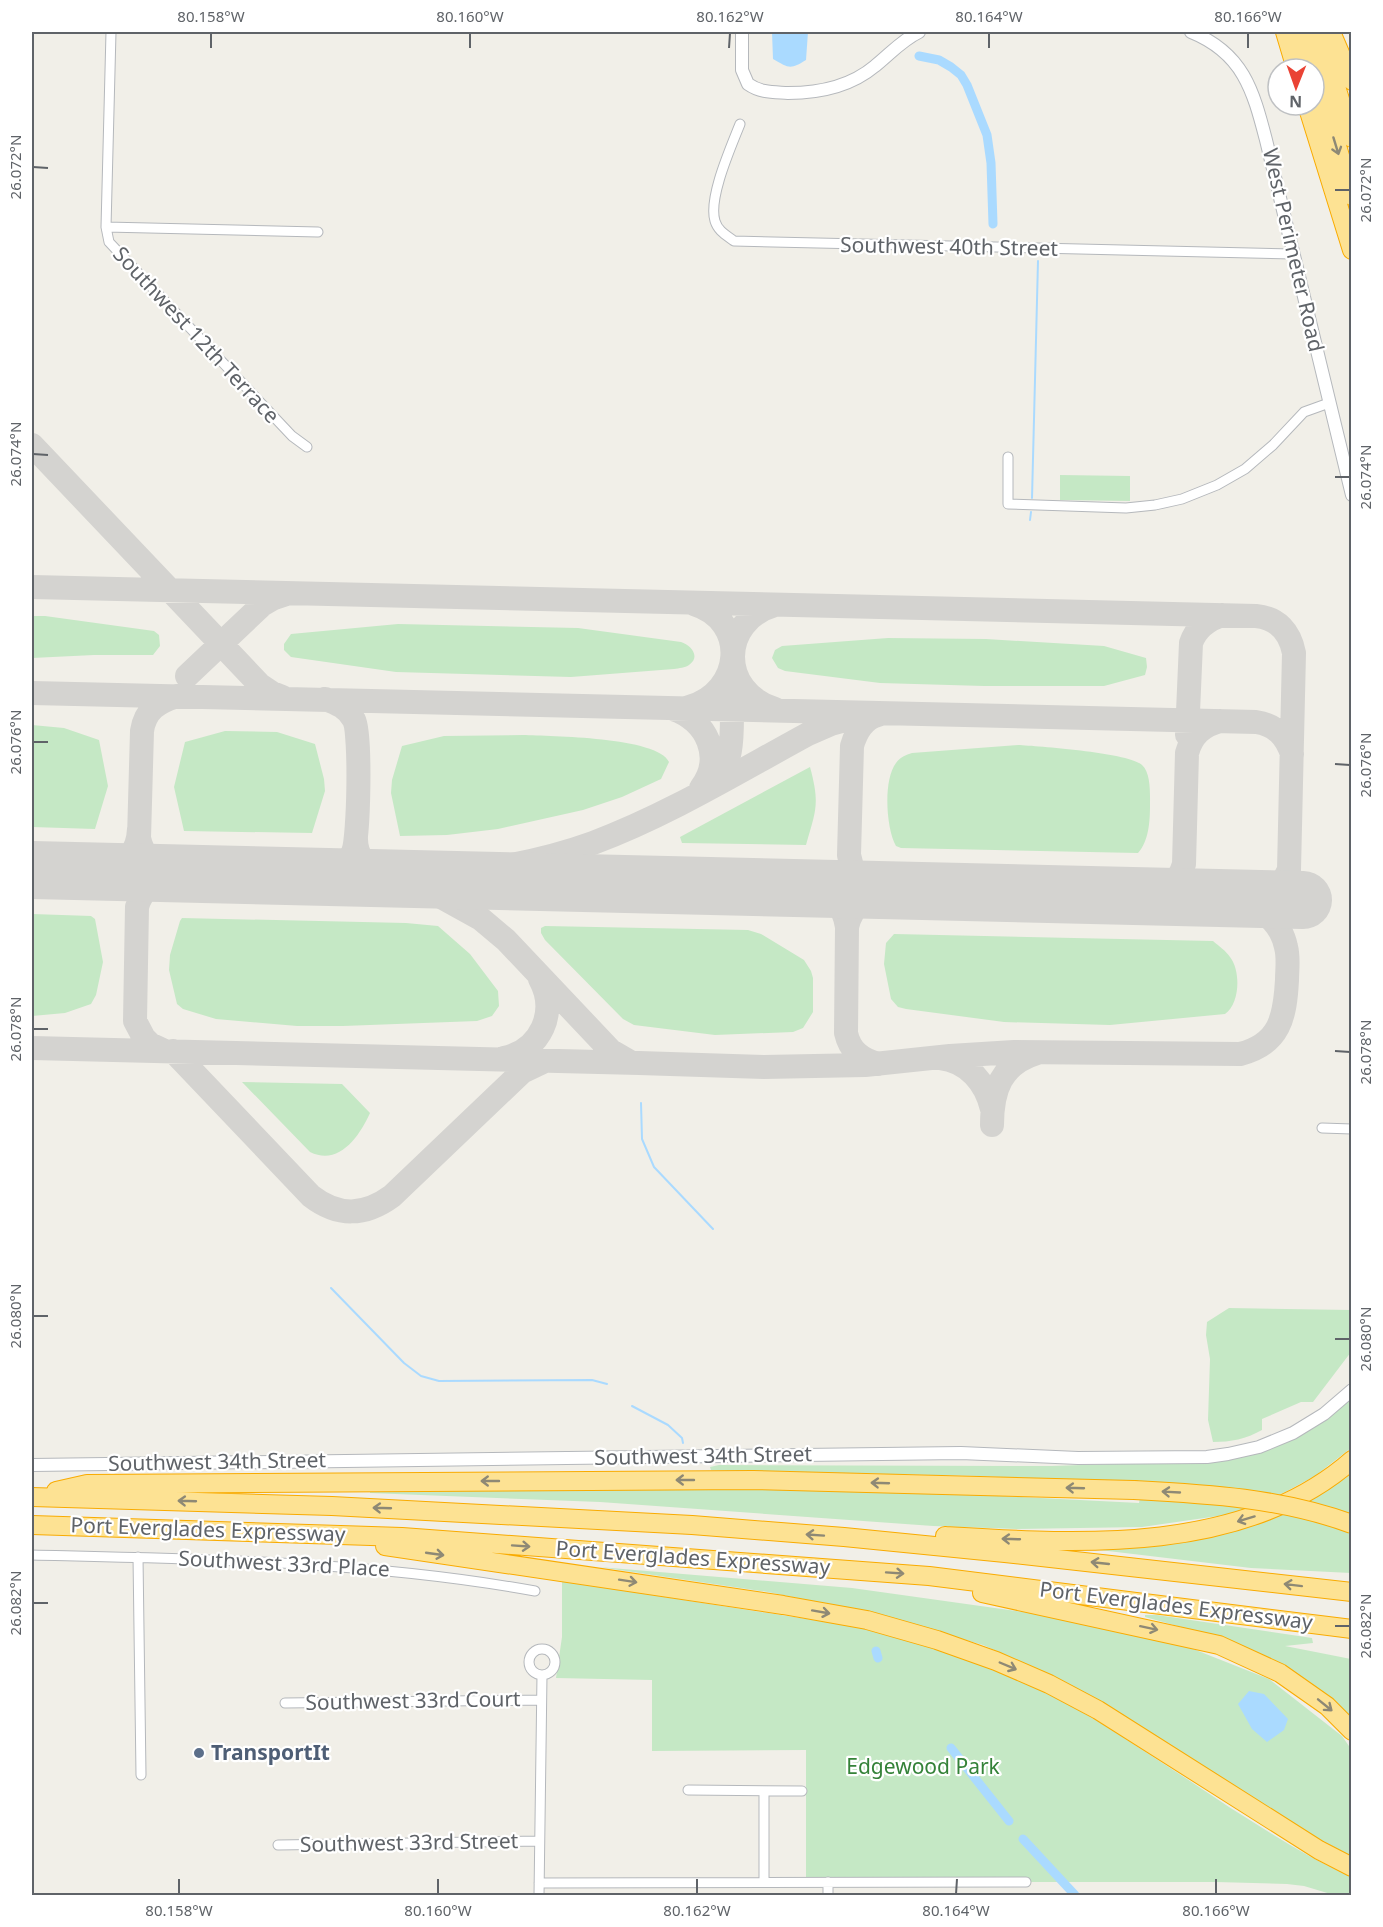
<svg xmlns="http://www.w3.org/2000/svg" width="1383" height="1927" viewBox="0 0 1383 1927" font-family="'Noto Sans',sans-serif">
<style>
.green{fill:#c5e8c5}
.water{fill:#aadaff}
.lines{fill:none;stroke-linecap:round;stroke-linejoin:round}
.stream{stroke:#aadaff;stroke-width:2}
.canal{stroke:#aadaff;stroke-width:9}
.taxiway{stroke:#d4d3d0;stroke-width:24}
.runway{stroke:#d4d3d0;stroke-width:58}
.minor-casing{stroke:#b5b8bc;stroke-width:11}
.tertiary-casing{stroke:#b5b8bc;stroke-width:14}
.motorway-casing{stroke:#f9ab00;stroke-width:20}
.minor{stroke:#fff;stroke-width:9}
.tertiary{stroke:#fff;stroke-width:12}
.motorway{stroke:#fde293;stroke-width:18}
.motorway-bridge-casing{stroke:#f9ab00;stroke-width:20;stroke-linecap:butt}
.motorway-bridge{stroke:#fde293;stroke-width:18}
.oneway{stroke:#8e8975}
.ticks{fill:none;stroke:#5f6368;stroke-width:2}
.service-dot{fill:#5c6f8a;stroke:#fff;stroke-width:2}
.labels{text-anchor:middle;stroke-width:4.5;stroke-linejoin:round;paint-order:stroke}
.street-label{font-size:21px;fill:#5f6368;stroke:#fff}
.service-label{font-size:21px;font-weight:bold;fill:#4e5e75;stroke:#fff;text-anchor:start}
.park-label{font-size:21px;fill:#348238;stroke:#fff}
.neatline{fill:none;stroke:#5f6368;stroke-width:2}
.ticks-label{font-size:15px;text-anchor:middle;fill:#5f6368}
</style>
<rect width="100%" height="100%" fill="#f1efe8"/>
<path class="green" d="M 1060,475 L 1130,476 L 1130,501 L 1060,500 Z
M 32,616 L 45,616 L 154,631 L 159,635 L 160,646 L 153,655 L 94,655 L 32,658 Z
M 398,624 L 578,628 L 681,642 C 691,645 701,657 689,665 C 685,668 679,668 674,669 L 571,677 L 396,672 L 291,657 L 284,650 L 284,644 L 291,634 Z
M 888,638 L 986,639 L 1104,646 L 1146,658 L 1147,667 L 1145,675 L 1104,686 L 984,686 L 880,683 L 785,671 L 778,668 L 772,658 L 775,650 L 782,646 Z
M 32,725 L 64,728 L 99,740 L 108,786 L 95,829 L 32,827 Z
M 225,731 L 277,732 L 315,744 L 324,779 L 325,791 L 312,833 L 184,831 L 174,787 L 185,742 Z
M 523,735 C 550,736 658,737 669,762 L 661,779 L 622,797 L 583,810 L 498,829 L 447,835 L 400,836 L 391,793 L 392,780 L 402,746 L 444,736 Z
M 1018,745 C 1038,746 1130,753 1142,765 C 1151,773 1150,793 1150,805 C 1150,821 1149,841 1138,853 L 901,848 L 896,846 C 886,828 883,780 896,763 C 900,757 906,755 912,753 Z
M 810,767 C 820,804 816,810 806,845 L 682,843 L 680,837 Z
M 32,914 L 91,916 L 95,919 L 103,962 L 96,995 L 91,1004 L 65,1013 L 32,1016 Z
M 182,918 L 406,923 L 438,926 L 470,954 L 498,991 L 499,1006 L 492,1016 L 477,1021 L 343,1026 L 297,1026 L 216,1019 L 183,1009 L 177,1004 L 169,970 L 170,955 L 180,921 Z
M 545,926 L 748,930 L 761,934 L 804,960 L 811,971 L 813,978 L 813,1012 L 803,1028 L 793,1032 L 715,1035 L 634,1025 L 623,1019 L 545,940 L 541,933 L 541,928 Z
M 894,934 L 1213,941 C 1219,946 1226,951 1230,957 C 1241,971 1240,1004 1225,1014 L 1110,1025 L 1004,1022 L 906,1009 L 898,1007 L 891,999 L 884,964 L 886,943 Z
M 242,1082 L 342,1084 L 370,1113 C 359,1137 339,1166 310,1152 Z
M 1229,1308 L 1351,1310 L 1351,1352 L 1313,1402 L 1301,1402 L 1262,1419 L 1262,1430 C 1246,1439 1231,1442 1213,1442 L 1208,1420 L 1210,1359 L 1206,1335 L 1207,1322 Z
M 1351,1393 L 1351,1448 L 1315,1476 L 1285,1492 L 1232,1514 L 1142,1527 L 1017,1529 L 933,1526 L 600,1502 L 370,1493 L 370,1488 L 621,1486 L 885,1490 L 1139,1503 L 1143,1481 L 1123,1482 L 979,1476 L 711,1470 L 710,1467 L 719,1465 L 1052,1466 L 1229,1460 L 1270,1449 Z
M 1351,1473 L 1351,1573 L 1251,1568 L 1091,1549 L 1163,1544 L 1226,1534 L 1308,1498 L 1346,1478 Z
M 599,1567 L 852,1588 L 1030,1613 L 1173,1641 L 1269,1679 L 1342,1736 L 1351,1749 L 1351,1856 L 1270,1813 L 1127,1717 L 1120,1716 L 1048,1674 L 983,1645 L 880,1615 L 768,1592 Z
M 562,1581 L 858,1627 C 943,1647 1025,1677 1099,1722 C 1143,1750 1186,1778 1229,1807 C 1269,1832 1308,1858 1351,1877 L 1351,1895 L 1334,1895 L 1304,1886 L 1287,1884 L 1216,1882 L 806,1882 L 806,1750 L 652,1751 L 652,1680 L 556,1678 L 562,1637 Z
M 1145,1615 L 1157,1615 L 1312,1638 L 1313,1643 L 1285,1646 L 1351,1659 L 1351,1722 L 1319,1690 L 1273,1659 L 1181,1627 L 1145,1617 Z"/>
<path class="water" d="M 772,32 L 808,32 L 806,60 C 790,70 789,68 773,59 Z
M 1249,1691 L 1264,1694 L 1288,1719 L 1284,1730 L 1267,1742 L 1252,1729 L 1238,1704 Z"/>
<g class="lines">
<path class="stream" d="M 1032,498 L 1038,261
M 1030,520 L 1031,512
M 641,1103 L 642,1139 L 654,1167 L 713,1229
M 331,1288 L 404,1363 L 421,1376 L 439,1381 L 592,1380 L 607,1384
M 632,1406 L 668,1425 L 682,1438 L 683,1443"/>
<path class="canal" d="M 919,56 L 939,60 L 951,67 L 961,75 L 967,85 L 987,135 L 991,163 L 993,224
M 876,1651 L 878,1658
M 951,1748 L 1009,1821
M 1023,1839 L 1075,1895"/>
<path class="taxiway" d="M 32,445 L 260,685 L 272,693 L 282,697
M 32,587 L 1256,616 C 1278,618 1290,632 1294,653 L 1289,870 C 1274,903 1251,898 1220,899
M 187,676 L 262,605 L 274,598 L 286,594
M 32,693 L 1256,722 C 1276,725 1286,736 1292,754
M 689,707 C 743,692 749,621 694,604
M 673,709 C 707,720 724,758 701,788
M 775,709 C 719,692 719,621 775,605
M 878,715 C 863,719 856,732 852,746 L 849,855 L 852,867 L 866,883 L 878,888 L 901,891
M 1187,735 L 1191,643 C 1196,628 1207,620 1222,615
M 713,785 C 737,761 731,725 732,693
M 356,836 C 355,857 367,868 383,878
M 105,872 C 126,863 138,853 139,829
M 170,873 C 153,866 143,856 139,838 L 142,731 C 145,710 158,702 177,696
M 322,877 C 335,872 347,867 353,852 C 359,838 361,733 354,720 C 348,708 337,703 325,699
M 388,879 L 434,893 L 481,919 L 506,940 L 611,1051 L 630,1062
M 424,879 C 481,871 538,863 593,843 C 668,815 738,772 808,734 L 831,724 L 853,718
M 806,889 C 830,896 843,900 847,927
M 1143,897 C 1164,893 1178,885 1184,864 L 1187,753 C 1192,735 1202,726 1220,721
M 32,1048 L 639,1063 L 764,1067 L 865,1065 L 950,1056 L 1014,1052 L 1240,1054 C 1280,1044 1285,1017 1287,980 C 1287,969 1289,958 1286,947 C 1281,922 1260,905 1235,901
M 165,1051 L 150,1044 L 144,1038 L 135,1021 L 137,907 C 142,889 155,881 170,873
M 173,1051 L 311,1196 C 338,1217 365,1216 392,1196 L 522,1072 L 545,1061
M 504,1058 C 541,1050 558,1012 540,979
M 940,1058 C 968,1061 986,1083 992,1109
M 878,1064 C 861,1059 850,1051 846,1033 L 847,927 C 853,902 868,895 892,892
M 992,1125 C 992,1090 1001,1064 1037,1053"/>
<path class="runway" d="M 32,870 L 1303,900"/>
<defs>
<path id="minor" d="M 111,32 L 106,227 L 109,242 L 292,436 L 307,447
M 740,124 C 731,147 708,198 715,221 C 718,231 726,235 734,241 L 1293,254
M 106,227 L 318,232
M 1008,457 L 1008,504 L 1126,508 L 1155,505 L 1182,499 L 1217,485 L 1245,469 L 1273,445 L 1304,412 L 1329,403
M 1322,1128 L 1352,1129
M 32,1555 C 200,1559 369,1561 535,1591
M 138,1557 L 141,1775
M529 1662a13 13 0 1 1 26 0a13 13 0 1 1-26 0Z
M 285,1703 L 541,1700
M 688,1790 L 802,1791
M 278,1845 L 539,1841
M 764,1882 L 764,1791
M 828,1882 L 828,1896
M 539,1883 L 1026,1882
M 539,1896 L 542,1675"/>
<path id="tertiary" d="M 742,32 L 742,70 L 748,84 C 761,93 773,92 788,93 C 820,93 850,87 875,66 C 890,54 902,40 919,32
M 1191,32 C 1243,53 1253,90 1266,140 L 1352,495
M 32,1465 L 961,1453 L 1078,1458 L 1207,1457 L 1228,1454 L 1259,1447 L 1293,1433 L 1324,1414 L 1352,1390"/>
<path id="motorway" d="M 1285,32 L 1296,69
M 1303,32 L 1314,69
M 1319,32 L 1352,138
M 1331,32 L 1352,81
M 1314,69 L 1352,196
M 1307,105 L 1352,250
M 56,1491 L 87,1484 L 753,1480 L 1134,1490
M 32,1497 L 332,1506 L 692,1525 L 844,1537 L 1005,1553 L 1352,1592
M 32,1525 L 402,1537 L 929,1576 L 1352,1629
M 945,1536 C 1079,1544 1244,1555 1352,1460
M 385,1546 L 783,1605 L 867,1620 L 937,1640 L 996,1661 L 1049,1684 L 1098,1710 L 1319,1850 L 1352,1867
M 982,1593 L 1219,1645 L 1280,1673 L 1327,1706 L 1352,1731"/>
</defs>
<use href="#minor" class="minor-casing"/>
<use href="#tertiary" class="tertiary-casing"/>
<use href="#motorway" class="motorway-casing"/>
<use href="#minor" class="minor"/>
<use href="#tertiary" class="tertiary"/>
<use href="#motorway" class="motorway"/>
<defs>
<path id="motorway-bridge" d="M 1134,1490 C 1208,1494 1281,1498 1352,1524"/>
</defs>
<use href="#motorway-bridge" class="motorway-bridge-casing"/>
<use href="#motorway-bridge" class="motorway-bridge"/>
</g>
<defs><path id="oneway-shaft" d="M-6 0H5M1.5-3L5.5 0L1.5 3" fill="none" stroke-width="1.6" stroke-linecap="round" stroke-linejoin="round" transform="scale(1.5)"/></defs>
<g class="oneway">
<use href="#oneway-shaft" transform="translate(1336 146) rotate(73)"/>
<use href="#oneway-shaft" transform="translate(685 1480) rotate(180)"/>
<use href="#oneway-shaft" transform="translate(490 1481) rotate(180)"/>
<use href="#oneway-shaft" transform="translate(880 1483) rotate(-178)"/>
<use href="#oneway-shaft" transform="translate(1075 1488) rotate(-178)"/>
<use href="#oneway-shaft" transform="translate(1171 1492) rotate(-177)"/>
<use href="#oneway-shaft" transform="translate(187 1501) rotate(-178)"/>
<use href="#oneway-shaft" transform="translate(382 1508) rotate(-178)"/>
<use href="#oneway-shaft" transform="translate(1246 1519) rotate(163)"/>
<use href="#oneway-shaft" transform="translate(815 1535) rotate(-176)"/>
<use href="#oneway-shaft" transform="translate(1011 1539) rotate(-178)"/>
<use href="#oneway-shaft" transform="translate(521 1546) rotate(4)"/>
<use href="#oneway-shaft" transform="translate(435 1554) rotate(8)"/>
<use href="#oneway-shaft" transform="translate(1100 1563) rotate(-174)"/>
<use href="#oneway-shaft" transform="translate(895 1573) rotate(4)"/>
<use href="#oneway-shaft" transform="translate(628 1581) rotate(9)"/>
<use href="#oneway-shaft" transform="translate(1293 1585) rotate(-173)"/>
<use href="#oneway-shaft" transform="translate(821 1612) rotate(10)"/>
<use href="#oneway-shaft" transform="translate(1149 1628) rotate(12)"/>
<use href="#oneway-shaft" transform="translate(1008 1666) rotate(23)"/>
<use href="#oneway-shaft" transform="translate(1325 1705) rotate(39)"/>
</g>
<path class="ticks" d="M 211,48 L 211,33M 470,48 L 470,33M 729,48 L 730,33M 989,48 L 989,33M 1248,48 L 1248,33M 33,167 L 48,168M 1335,190 L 1350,190M 33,454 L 48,455M 1335,477 L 1350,477M 33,742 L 48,742M 1335,764 L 1350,765M 33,1029 L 48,1029M 1335,1051 L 1350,1052M 33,1316 L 48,1316M 1335,1339 L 1350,1339M 33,1603 L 48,1603M 1335,1626 L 1350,1626M 179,1894 L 179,1879M 438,1894 L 438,1879M 697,1894 L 697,1879M 956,1894 L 957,1879M 1216,1894 L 1216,1879"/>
<circle class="service-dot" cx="199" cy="1753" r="6"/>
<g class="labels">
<g class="street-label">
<text transform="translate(949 247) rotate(1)" y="7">Southwest 40th Street</text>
<text transform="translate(1293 250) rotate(77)" y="7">West Perimeter Road</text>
<text transform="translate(196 335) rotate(47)" y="7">Southwest 12th Terrace</text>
<text transform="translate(703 1456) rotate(-1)" y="7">Southwest 34th Street</text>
<text transform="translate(217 1462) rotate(-1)" y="7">Southwest 34th Street</text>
<text transform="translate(208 1530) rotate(2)" y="7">Port Everglades Expressway</text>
<text transform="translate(693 1558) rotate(4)" y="7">Port Everglades Expressway</text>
<text transform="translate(284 1564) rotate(3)" y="7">Southwest 33rd Place</text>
<text transform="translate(1176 1606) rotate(7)" y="7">Port Everglades Expressway</text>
<text transform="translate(413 1701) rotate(-1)" y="7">Southwest 33rd Court</text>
<text transform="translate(409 1843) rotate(-1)" y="7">Southwest 33rd Street</text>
</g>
<g class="service-label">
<text x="211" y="1760">TransportIt</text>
</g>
<g class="park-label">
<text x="923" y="1774">Edgewood Park</text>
</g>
</g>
<rect width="1383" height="1927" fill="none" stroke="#ffffff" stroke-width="66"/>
<g transform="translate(1296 87) rotate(181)"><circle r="28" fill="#ffffff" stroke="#bfc1c3" stroke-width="1.5"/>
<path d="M0-4.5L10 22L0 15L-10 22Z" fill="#ea4335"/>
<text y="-9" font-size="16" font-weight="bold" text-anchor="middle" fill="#5f6368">N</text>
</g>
<rect x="33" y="33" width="1317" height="1861" class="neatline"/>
<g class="ticks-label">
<text x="211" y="22">80.158°W</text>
<text x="470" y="22">80.160°W</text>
<text x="730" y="22">80.162°W</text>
<text x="989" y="22">80.164°W</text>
<text x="1248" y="22">80.166°W</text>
<text transform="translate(16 167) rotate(-90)" y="5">26.072°N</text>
<text transform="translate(1366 190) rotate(-90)" y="5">26.072°N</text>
<text transform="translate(16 454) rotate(-90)" y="5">26.074°N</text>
<text transform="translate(1366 477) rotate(-90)" y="5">26.074°N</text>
<text transform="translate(16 742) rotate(-90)" y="5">26.076°N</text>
<text transform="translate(1366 765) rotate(-90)" y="5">26.076°N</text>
<text transform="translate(16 1029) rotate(-90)" y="5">26.078°N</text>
<text transform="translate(1366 1052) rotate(-90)" y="5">26.078°N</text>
<text transform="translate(16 1316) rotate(-90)" y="5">26.080°N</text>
<text transform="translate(1366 1339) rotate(-90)" y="5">26.080°N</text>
<text transform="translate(16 1603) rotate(-90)" y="5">26.082°N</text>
<text transform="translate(1366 1626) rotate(-90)" y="5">26.082°N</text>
<text x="179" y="1916">80.158°W</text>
<text x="438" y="1916">80.160°W</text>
<text x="697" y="1916">80.162°W</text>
<text x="956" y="1916">80.164°W</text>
<text x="1216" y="1916">80.166°W</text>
</g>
</svg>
